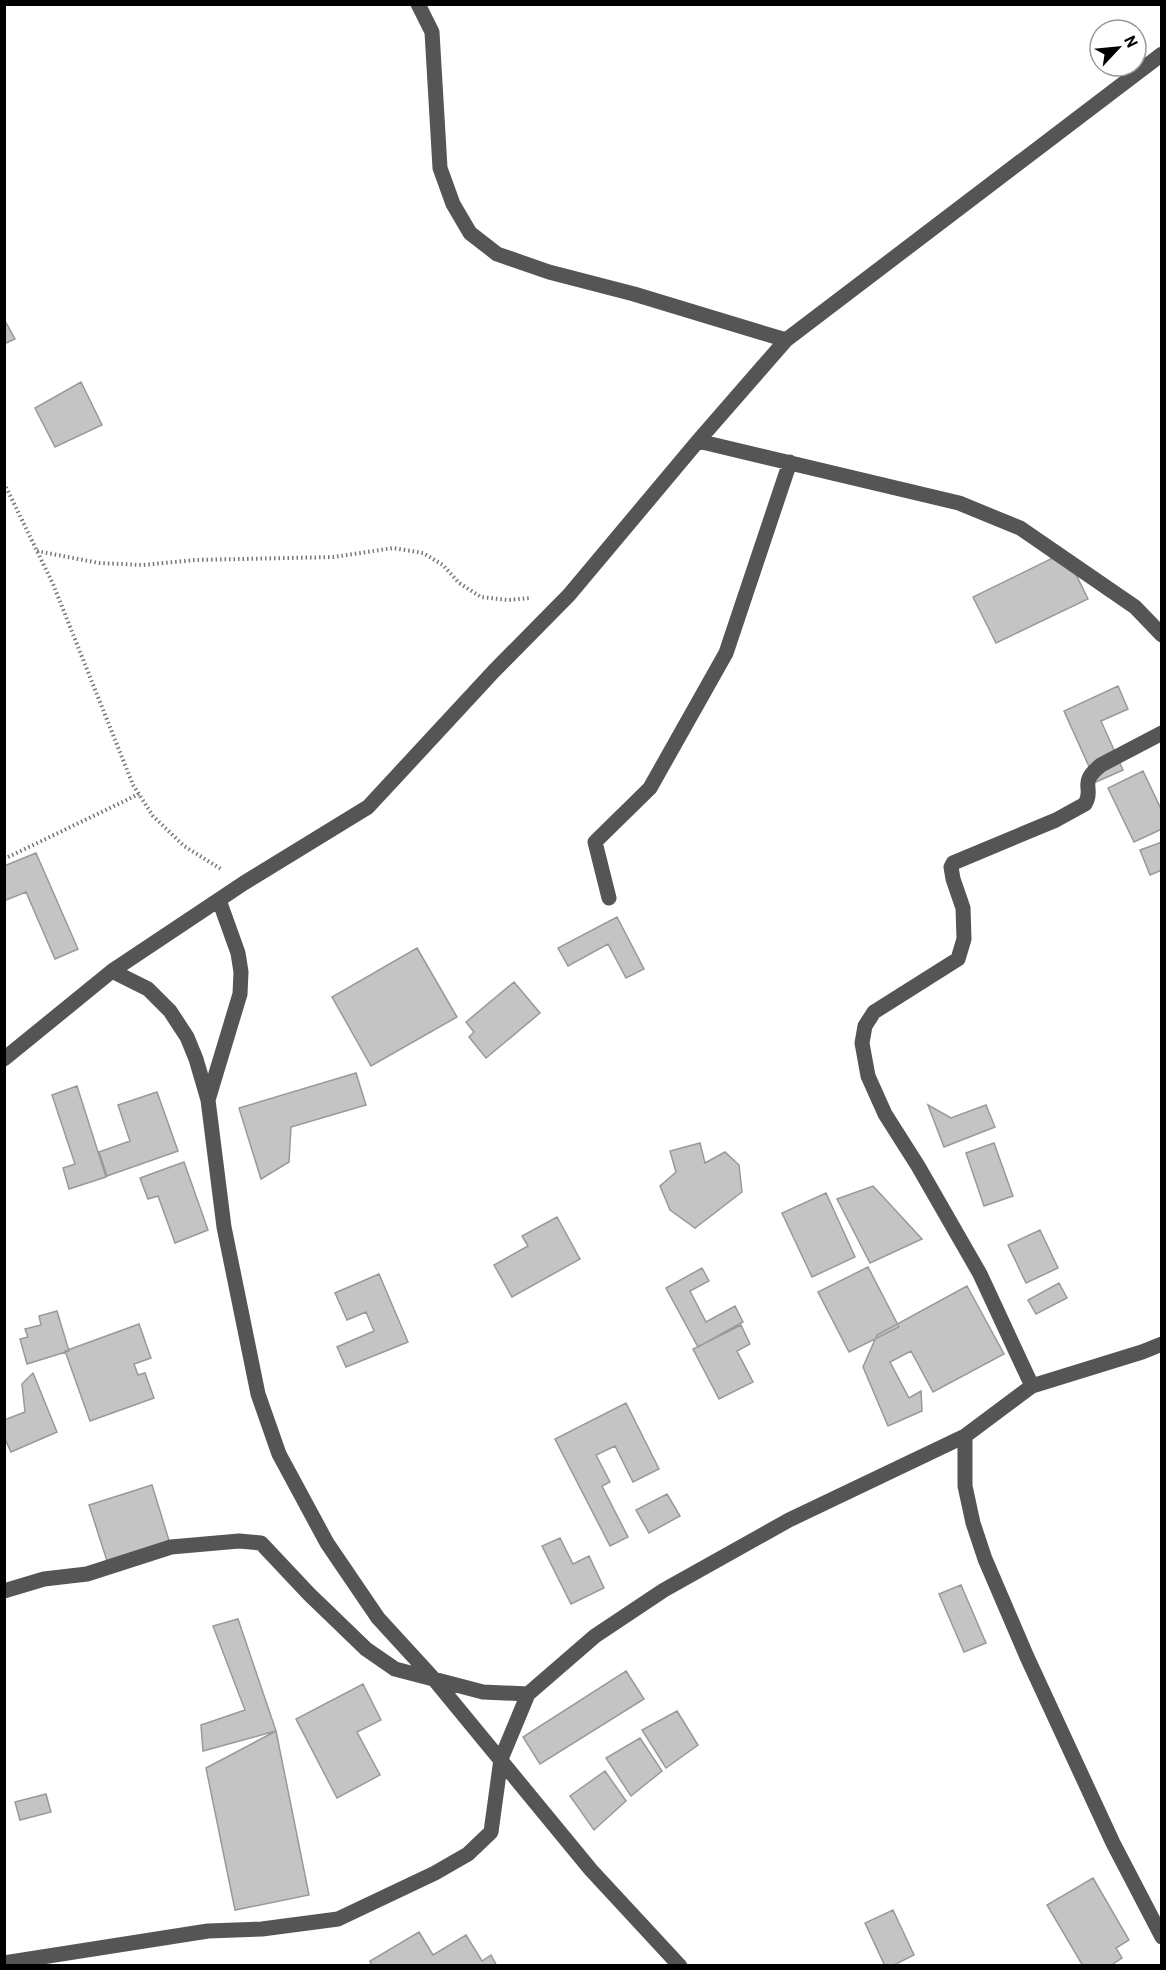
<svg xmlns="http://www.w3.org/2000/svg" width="1166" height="1970" viewBox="0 0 1166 1970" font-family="Barlow,sans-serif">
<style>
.building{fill:#c4c4c4;stroke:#999;stroke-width:1.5}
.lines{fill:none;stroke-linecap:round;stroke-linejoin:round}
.path{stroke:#777;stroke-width:4;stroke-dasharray:1.5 3;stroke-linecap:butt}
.minor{stroke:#555;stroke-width:15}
</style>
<rect width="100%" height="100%" fill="#fff"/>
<path class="building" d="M 4,319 L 15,339 L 4,344 Z
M 81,382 L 102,425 L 55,447 L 35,408 Z
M 1065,552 L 1088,599 L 996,643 L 973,597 Z
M 1118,686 L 1128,709 L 1101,721 L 1123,770 L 1096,782 L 1064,711 Z
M 1143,771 L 1162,811 L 1162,829 L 1134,842 L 1108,788 Z
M 1162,842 L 1162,870 L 1150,875 L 1140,850 Z
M 36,853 L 78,949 L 55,959 L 26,892 L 4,901 L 4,866 Z
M 617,917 L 644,969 L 626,978 L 608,944 L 568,966 L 558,948 Z
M 417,948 L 457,1017 L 371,1066 L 332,997 Z
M 514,982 L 540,1013 L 486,1058 L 469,1037 L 474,1032 L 466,1022 Z
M 356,1073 L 366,1105 L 291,1127 L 289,1162 L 261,1179 L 239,1108 Z
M 77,1086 L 106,1177 L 69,1189 L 63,1168 L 75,1164 L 52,1095 Z
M 157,1092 L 178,1151 L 107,1176 L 99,1152 L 130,1141 L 118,1105 Z
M 928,1105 L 951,1118 L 986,1105 L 995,1127 L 944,1147 Z
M 700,1143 L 705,1163 L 725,1152 L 739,1165 L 742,1192 L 695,1228 L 670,1210 L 660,1186 L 676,1172 L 670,1151 Z
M 994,1143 L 1013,1196 L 984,1206 L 966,1153 Z
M 184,1162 L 208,1230 L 175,1243 L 158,1196 L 148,1199 L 140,1178 Z
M 873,1186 L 922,1239 L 870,1263 L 837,1199 Z
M 826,1193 L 855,1257 L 812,1277 L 782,1213 Z
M 557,1217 L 580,1259 L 512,1297 L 494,1265 L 528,1246 L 522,1236 Z
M 1040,1230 L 1058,1268 L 1026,1283 L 1008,1245 Z
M 868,1267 L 899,1327 L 849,1352 L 818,1292 Z
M 702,1268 L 709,1281 L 690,1291 L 706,1322 L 735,1306 L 743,1322 L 698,1347 L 666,1288 Z
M 379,1274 L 408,1342 L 346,1367 L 337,1347 L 374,1331 L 366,1312 L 347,1320 L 335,1293 Z
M 1059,1283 L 1067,1298 L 1036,1314 L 1028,1300 Z
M 967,1286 L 1004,1354 L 933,1392 L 911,1351 L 890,1362 L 909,1398 L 921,1391 L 922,1411 L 888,1426 L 863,1367 L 877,1335 Z
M 57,1311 L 69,1351 L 27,1364 L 20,1339 L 28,1337 L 25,1329 L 41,1325 L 39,1316 Z
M 139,1324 L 151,1358 L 134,1364 L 138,1375 L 145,1373 L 154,1398 L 90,1421 L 65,1351 Z
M 741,1325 L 750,1344 L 737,1351 L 753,1382 L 719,1399 L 693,1349 Z
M 33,1373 L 57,1432 L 11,1452 L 4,1437 L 4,1420 L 25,1412 L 22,1384 Z
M 626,1403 L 659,1469 L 633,1482 L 615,1446 L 596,1455 L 610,1482 L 602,1486 L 628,1537 L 610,1546 L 555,1439 Z
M 152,1485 L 171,1547 L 109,1567 L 89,1505 Z
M 667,1494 L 680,1516 L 649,1533 L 636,1510 Z
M 560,1538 L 573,1564 L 589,1556 L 604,1588 L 571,1604 L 542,1546 Z
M 961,1585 L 986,1643 L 964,1652 L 939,1594 Z
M 238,1619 L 276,1731 L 203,1751 L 201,1725 L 245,1710 L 213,1626 Z
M 626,1671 L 644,1699 L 540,1764 L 523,1737 Z
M 363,1684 L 381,1720 L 357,1732 L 380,1775 L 337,1798 L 296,1719 Z
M 677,1711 L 698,1745 L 666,1768 L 642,1730 Z
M 276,1731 L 309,1895 L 235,1910 L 206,1768 Z
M 640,1738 L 662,1771 L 631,1796 L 606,1758 Z
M 605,1771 L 626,1801 L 594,1830 L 570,1796 Z
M 46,1794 L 51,1812 L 20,1820 L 15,1802 Z
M 1093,1878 L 1129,1940 L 1116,1948 L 1122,1958 L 1110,1966 L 1083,1966 L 1047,1905 Z
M 893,1910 L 914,1955 L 892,1966 L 885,1966 L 865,1923 Z
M 419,1932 L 433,1955 L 466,1935 L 482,1961 L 491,1955 L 497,1966 L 372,1966 L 370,1961 Z"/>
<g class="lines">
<path class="path" d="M 4,483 L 53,584 L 133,785 L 153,816 L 184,846 L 221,869
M 37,551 L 99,563 L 143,565 L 195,560 L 334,557 L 393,548 L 423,553 L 443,565 L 459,583 L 481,597 L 508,600 L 530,598
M 4,859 L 139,794"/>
<path class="minor" d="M 418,4 L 432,32 L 440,168 L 453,204 L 470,233 L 497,254 L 549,272 L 634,294 L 786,340
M 698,441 L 959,503 L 1020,528 L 1135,607 L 1162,635
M 609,898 L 595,842 L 650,788 L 726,653 L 790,462
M 112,971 L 148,989 L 170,1011 L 187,1037 L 196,1059 L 208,1100 L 224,1227 L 258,1394 L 279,1454 L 327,1543 L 378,1618 L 433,1678 L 591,1870 L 680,1966
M 4,1059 L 112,971 L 244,883 L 368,807 L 494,671 L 569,595 L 698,441 L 786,340 L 1162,54
M 208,1100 L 240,994 L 241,972 L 238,953 L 219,900
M 1032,1386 L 980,1274 L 918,1166 L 885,1114 L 868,1076 L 862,1043 L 865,1026 L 874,1012 L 958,959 L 964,939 L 963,908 L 953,879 L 951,867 L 953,863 L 1056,820 L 1085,804 C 1095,788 1077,784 1101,765 L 1162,733
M 965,1436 L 965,1486 L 973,1523 L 985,1559 L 1027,1657 L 1113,1843 L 1162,1937
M 4,1591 L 44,1579 L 87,1574 L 171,1547 L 239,1541 L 261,1543 L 309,1594 L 366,1649 L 395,1669 L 483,1692 L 528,1694
M 4,1963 L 208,1931 L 262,1929 L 338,1919 L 435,1873 L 468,1854 L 491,1832 L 501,1759 L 528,1694 L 595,1636 L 664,1590 L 789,1520 L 965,1436 L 1032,1386 L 1142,1352 L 1162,1344"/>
</g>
<rect width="1166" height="1970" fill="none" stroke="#000000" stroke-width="12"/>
<g transform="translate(1118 48) rotate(64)"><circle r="28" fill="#ffffff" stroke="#999999" stroke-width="1.5"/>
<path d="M0-4.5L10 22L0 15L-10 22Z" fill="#000000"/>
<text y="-9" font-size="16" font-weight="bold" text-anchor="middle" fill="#000000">N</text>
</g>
</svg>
